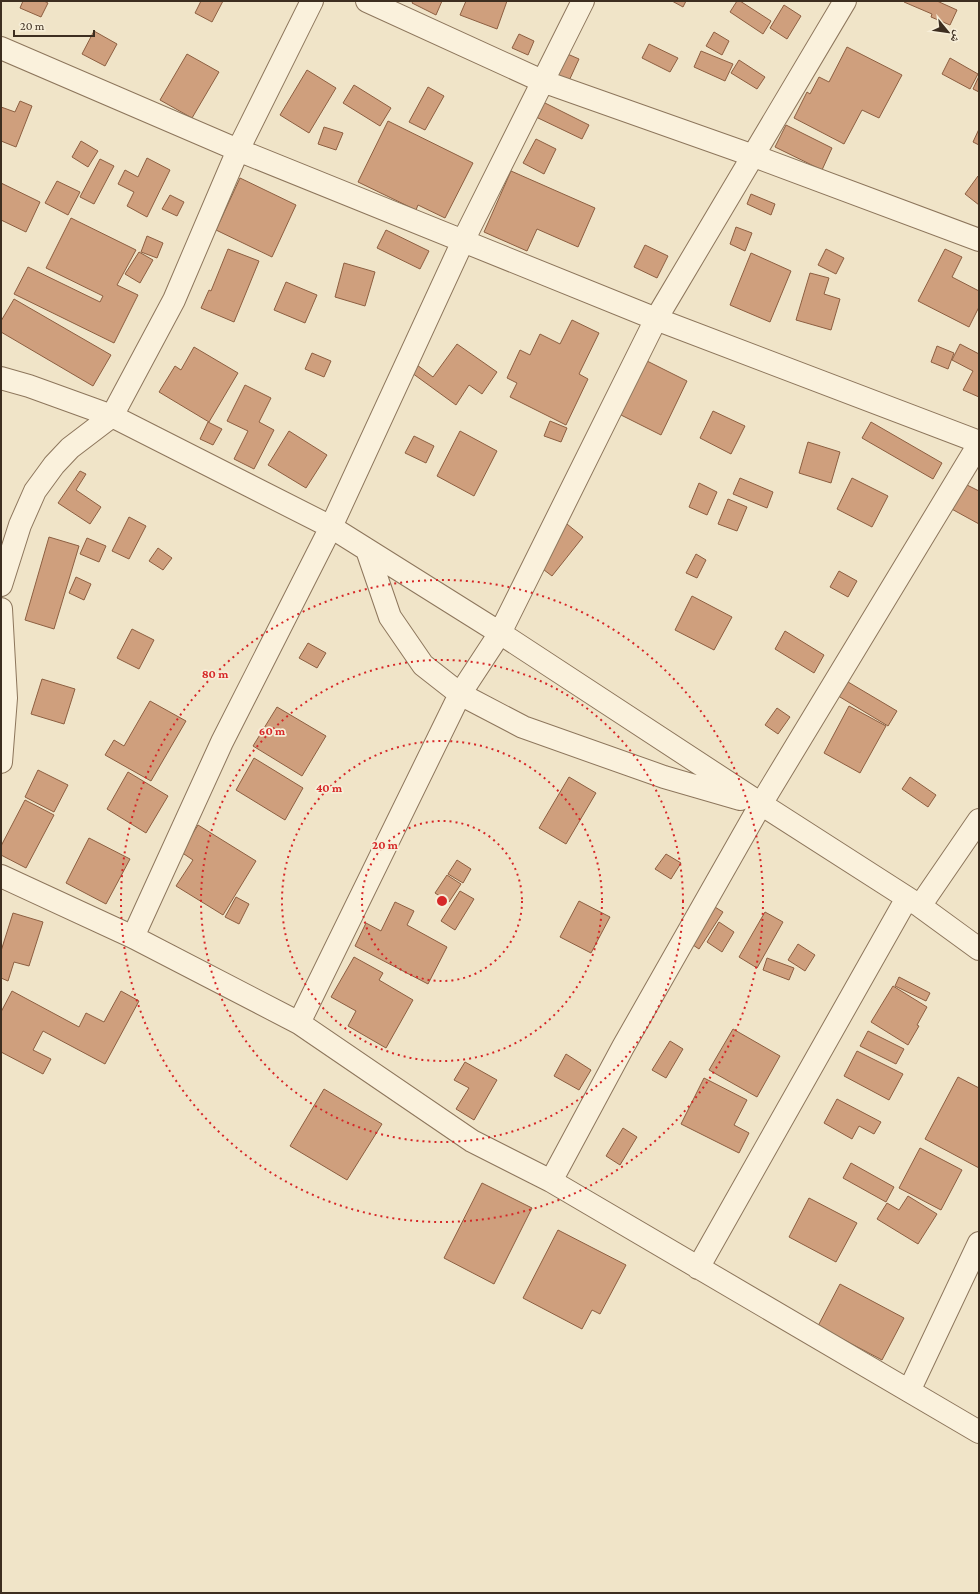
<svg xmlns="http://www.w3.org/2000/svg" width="980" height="1594" viewBox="0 0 980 1594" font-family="'Crimson Pro','Noto Naskh Arabic',serif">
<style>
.building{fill:#cf9f7d;stroke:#8d5f41}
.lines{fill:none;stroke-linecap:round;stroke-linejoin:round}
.minor-casing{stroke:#8d765c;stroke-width:24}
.tertiary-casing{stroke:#8d765c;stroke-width:24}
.minor{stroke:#faf1dc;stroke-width:22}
.tertiary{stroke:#faf1dc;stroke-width:22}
.ring{fill:none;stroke:#d62828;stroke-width:2;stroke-dasharray:2 4}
.centre{fill:#d62828;stroke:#f7eed8;stroke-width:2}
.ring-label{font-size:12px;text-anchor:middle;font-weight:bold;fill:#d62828;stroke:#f7eed8;stroke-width:3.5;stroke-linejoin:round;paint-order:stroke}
</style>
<rect width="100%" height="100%" fill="#f0e4c8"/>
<path class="building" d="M 23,1 L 44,1 L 48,3 L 41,17 L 20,8 Z
M 201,1 L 223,1 L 212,22 L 195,13 Z
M 413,1 L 442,1 L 436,15 L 412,3 Z
M 466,1 L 507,1 L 497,29 L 460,15 Z
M 672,1 L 686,1 L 683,7 Z
M 737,1 L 740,1 L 771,21 L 763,34 L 730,12 Z
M 905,1 L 937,1 L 957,10 L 950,25 L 931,17 L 932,14 L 904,2 Z
M 784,5 L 801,16 L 787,39 L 770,28 Z
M 94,31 L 117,44 L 105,66 L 82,54 Z
M 714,32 L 729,41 L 722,55 L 706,46 Z
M 519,34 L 534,41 L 528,55 L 512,48 Z
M 649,44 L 678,58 L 670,72 L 642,58 Z
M 847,47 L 902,75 L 879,118 L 862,110 L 844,144 L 794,118 L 807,92 L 810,94 L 819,77 L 829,82 Z
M 556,49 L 579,59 L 568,83 L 546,73 Z
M 701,51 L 733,64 L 725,81 L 694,67 Z
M 187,54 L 219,72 L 192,118 L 160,100 Z
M 950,58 L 978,74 L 970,89 L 942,74 Z
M 739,60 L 765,77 L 757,89 L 731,73 Z
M 307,70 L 336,88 L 309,133 L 280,115 Z
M 979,76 L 979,92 L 973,89 Z
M 354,85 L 391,108 L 380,126 L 343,103 Z
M 428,87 L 444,96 L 425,130 L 409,122 Z
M 20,101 L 32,106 L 16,147 L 1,141 L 1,107 L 15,112 Z
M 543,102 L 589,125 L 582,139 L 536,117 Z
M 388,121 L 473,163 L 445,218 L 418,205 L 416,210 L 358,182 Z
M 786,125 L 832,148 L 822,170 L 775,147 Z
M 324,127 L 343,133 L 336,150 L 318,144 Z
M 979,129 L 979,145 L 973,142 Z
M 536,139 L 556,149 L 544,174 L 523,163 Z
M 81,141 L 98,151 L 88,167 L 72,157 Z
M 147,158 L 170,170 L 147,217 L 127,206 L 134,192 L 118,184 L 125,170 L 138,177 Z
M 100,159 L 114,166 L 94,204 L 80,197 Z
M 511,171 L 595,208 L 578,247 L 537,229 L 527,251 L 484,232 Z
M 978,176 L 979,176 L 979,205 L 965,194 Z
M 240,178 L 296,205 L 272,257 L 216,230 Z
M 57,181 L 80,192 L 68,215 L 45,203 Z
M 1,183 L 40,202 L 26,232 L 1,220 Z
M 751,194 L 775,204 L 771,215 L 747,204 Z
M 170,195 L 184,202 L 177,216 L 162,209 Z
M 71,218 L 136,250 L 117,285 L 138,295 L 114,343 L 14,294 L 28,267 L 100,302 L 103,296 L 46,268 Z
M 736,227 L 752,233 L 745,251 L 730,244 Z
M 386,230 L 429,251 L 420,269 L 377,248 Z
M 147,236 L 163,243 L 157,258 L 141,252 Z
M 645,245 L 668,256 L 657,278 L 634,267 Z
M 228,249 L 259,261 L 234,322 L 201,308 L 209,290 L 211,291 Z
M 826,249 L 844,258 L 836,274 L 818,265 Z
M 945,249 L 962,257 L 952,277 L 979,291 L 979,307 L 969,327 L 918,301 Z
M 139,252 L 153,260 L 140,283 L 125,274 Z
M 751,253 L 791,271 L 770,322 L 730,305 Z
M 344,263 L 375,272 L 365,306 L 335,297 Z
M 810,273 L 829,278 L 824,294 L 840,299 L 831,330 L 796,320 Z
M 286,282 L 317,295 L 305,323 L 274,310 Z
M 14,299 L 111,355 L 93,386 L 1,332 L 1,321 Z
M 572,320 L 599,333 L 579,374 L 588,379 L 566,425 L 510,397 L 517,383 L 507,378 L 520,350 L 530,355 L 540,334 L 560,344 Z
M 457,344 L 497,372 L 482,394 L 469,385 L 456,405 L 412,373 L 417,365 L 433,377 Z
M 960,344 L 979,354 L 979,397 L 963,390 L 973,371 L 952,360 Z
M 937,346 L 954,353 L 948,369 L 931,362 Z
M 194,347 L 238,373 L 209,422 L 159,392 L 175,366 L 181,370 Z
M 312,353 L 331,361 L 324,377 L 305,369 Z
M 641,358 L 687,381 L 661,435 L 615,412 Z
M 245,385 L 271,398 L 259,422 L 274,430 L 254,469 L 234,459 L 248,431 L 227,421 Z
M 713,411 L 745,426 L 731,454 L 700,438 Z
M 550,421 L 567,428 L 561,442 L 544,436 Z
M 208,422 L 222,429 L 213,445 L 200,439 Z
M 871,422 L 942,463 L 933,479 L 862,438 Z
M 289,431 L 327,455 L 306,488 L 268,465 Z
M 460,431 L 497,451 L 474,496 L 437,476 Z
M 414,436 L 434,446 L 426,463 L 405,453 Z
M 808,442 L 840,452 L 831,483 L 799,473 Z
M 80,471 L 86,474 L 76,490 L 101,507 L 90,524 L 58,503 Z
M 740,478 L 773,492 L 767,508 L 733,494 Z
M 852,478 L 888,496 L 872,527 L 837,509 Z
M 961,482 L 979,491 L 979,524 L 948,507 Z
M 699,483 L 717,492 L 707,515 L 689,507 Z
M 728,499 L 747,507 L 737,531 L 718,524 Z
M 129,517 L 146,526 L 129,559 L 112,551 Z
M 562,520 L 583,537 L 552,576 L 531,560 Z
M 49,537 L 79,546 L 54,629 L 25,620 Z
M 87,538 L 106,546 L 99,562 L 80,554 Z
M 158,548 L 172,558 L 163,570 L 149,561 Z
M 696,554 L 706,560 L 697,578 L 686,573 Z
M 839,571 L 857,581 L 848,597 L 830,587 Z
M 76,577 L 91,584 L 84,600 L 69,593 Z
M 692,596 L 732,617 L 714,650 L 675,630 Z
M 132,629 L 154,640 L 139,669 L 117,658 Z
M 785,631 L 824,655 L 814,673 L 775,649 Z
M 308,643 L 326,653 L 317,668 L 299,658 Z
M 42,679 L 75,689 L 64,724 L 31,714 Z
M 843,679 L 897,711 L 888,726 L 835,694 Z
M 150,701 L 186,721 L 151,781 L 105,755 L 114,740 L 124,746 Z
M 849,706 L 886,726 L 860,773 L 824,753 Z
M 277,707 L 326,736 L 302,776 L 253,746 Z
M 777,708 L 790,717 L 778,734 L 765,725 Z
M 254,758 L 303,788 L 285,820 L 236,790 Z
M 38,770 L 68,785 L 54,812 L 25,797 Z
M 128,772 L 168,796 L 146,833 L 107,809 Z
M 569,777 L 596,793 L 566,844 L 539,828 Z
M 910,777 L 936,795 L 928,807 L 902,789 Z
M 25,800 L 54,815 L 26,868 L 1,855 L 1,846 Z
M 198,825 L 256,861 L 223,915 L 176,886 L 193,860 L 181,852 Z
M 89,838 L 130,859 L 106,904 L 66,883 Z
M 666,854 L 681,863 L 671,879 L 655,869 Z
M 457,860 L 471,869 L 463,883 L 448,874 Z
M 447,875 L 461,884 L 449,902 L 435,893 Z
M 460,891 L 474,899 L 455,930 L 441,921 Z
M 236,897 L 249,904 L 239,924 L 225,917 Z
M 579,901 L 610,917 L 591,953 L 560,937 Z
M 395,902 L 414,911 L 407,925 L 447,947 L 428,984 L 355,946 L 366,923 L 381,931 Z
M 710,904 L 723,912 L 699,949 L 687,941 Z
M 765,912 L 783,922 L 757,968 L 739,957 Z
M 13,913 L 43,922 L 29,966 L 14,962 L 8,981 L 1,978 L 1,951 Z
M 719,922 L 734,932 L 722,952 L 707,942 Z
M 798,944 L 815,955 L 805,971 L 788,960 Z
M 354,957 L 383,973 L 379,980 L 413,1000 L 386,1048 L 348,1026 L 356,1011 L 331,997 Z
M 767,958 L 794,968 L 789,980 L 763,970 Z
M 899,977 L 930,993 L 926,1001 L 895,986 Z
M 893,986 L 927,1007 L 917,1025 L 919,1026 L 908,1045 L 871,1022 Z
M 12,991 L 79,1027 L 86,1013 L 104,1022 L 121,991 L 139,1001 L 105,1064 L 43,1031 L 33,1050 L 51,1059 L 43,1074 L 1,1052 L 1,1012 Z
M 733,1029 L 780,1056 L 757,1097 L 709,1070 Z
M 868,1031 L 904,1049 L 896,1064 L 860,1046 Z
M 670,1041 L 683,1049 L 666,1078 L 652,1070 Z
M 857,1051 L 903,1074 L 889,1100 L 844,1076 Z
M 566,1054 L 591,1070 L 579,1090 L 554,1076 Z
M 465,1062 L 497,1080 L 474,1120 L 456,1109 L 469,1088 L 454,1080 Z
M 958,1077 L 979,1088 L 979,1168 L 925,1139 Z
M 704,1078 L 747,1100 L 734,1125 L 749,1133 L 739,1153 L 681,1124 Z
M 324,1089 L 382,1124 L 347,1180 L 290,1146 Z
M 837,1099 L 881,1122 L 874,1134 L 859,1126 L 852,1139 L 824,1123 Z
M 623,1128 L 637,1137 L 620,1165 L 606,1156 Z
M 920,1148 L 962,1170 L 941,1210 L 899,1188 Z
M 851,1163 L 894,1187 L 886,1202 L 843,1178 Z
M 482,1183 L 532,1208 L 494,1284 L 444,1258 Z
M 908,1196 L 937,1214 L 918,1244 L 877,1219 L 887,1203 L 899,1210 Z
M 809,1198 L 857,1223 L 836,1262 L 789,1237 Z
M 558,1230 L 626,1265 L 600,1314 L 592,1310 L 582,1329 L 523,1298 Z
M 840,1284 L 904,1318 L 882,1360 L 818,1326 Z"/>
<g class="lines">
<defs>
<path id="minor" d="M 367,1 L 542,81 L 754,156 L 979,240
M 1,48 L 238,150 L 656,319 L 979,442
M 1,378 L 29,386 L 112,416 L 331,527 L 500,633 L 761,804 L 920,906 L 979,949
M 367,550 L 390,617 L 423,665 L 460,694 L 523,727 L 664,777 L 740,799
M 1,585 L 20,525 L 35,491 L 54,465 L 70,448 L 112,416 L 174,300 L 238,150 L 312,1
M 1,876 L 133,937 L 299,1023 L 472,1141 L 551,1181 L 979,1432
M 920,906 L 979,820
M 133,937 L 222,742 L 331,527 L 463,241 L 583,1
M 299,1023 L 460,694 L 500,633 L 656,319 L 845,1
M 551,1181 L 623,1047 L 761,804 L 979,444
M 698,1268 L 907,898
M 909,1391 L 979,1243"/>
<path id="tertiary" d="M 1,609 L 6,698 L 1,762"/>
</defs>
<use href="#minor" class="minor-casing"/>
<use href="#tertiary" class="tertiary-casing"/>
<use href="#minor" class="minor"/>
<use href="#tertiary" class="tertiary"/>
</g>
<g class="ring">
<circle cx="442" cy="901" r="80"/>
<circle cx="442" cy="901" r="160"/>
<circle cx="442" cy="901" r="241"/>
<circle cx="442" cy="901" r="321"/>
</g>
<circle cx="442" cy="901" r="6" class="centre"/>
<g class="ring-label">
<text x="215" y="678">80 m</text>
<text x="272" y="735">60 m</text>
<text x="329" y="792">40 m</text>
<text x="385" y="849">20 m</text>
</g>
<rect width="980" height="1594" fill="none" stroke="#3d2e20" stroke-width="4"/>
<g transform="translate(948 32) rotate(119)" stroke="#f7eed8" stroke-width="3" paint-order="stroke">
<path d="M0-3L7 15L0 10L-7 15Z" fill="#3d2e20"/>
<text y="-6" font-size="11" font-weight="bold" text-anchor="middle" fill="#3d2e20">ش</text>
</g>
<path d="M14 30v6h80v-6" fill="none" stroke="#3d2e20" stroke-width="2"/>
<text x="20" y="30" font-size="12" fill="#3d2e20" stroke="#f7eed8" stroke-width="3" paint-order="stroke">20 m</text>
</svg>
